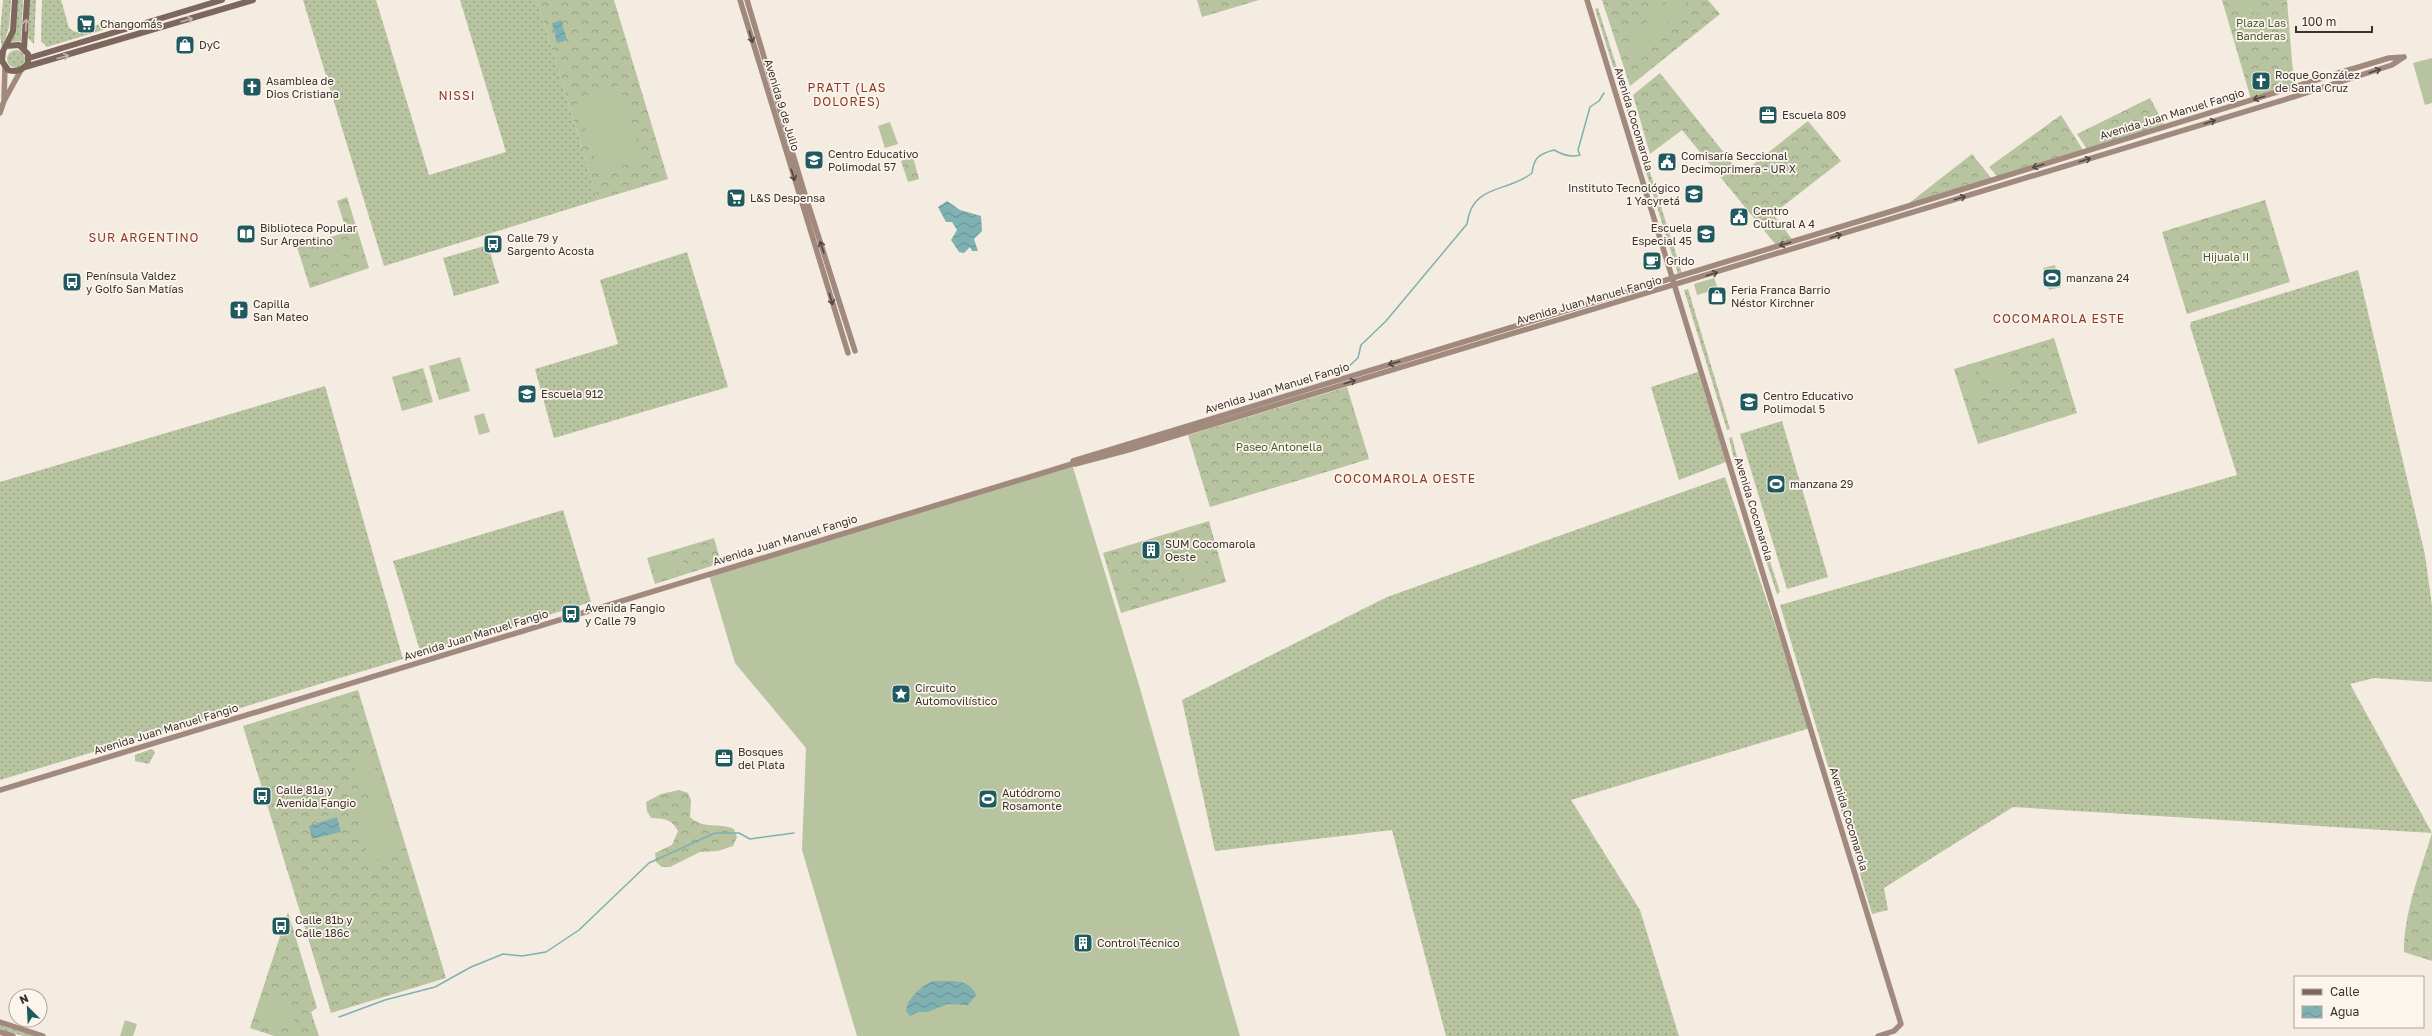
<svg xmlns="http://www.w3.org/2000/svg" width="2432" height="1036" viewBox="0 0 2432 1036" font-family="'Golos Text',sans-serif">
<style>
.grass{fill:url(#grass-dots)}
.forest{fill:url(#forest-crowns)}
.pitch{fill:#b8c4a0}
.water{fill:url(#water-waves)}
.lines{fill:none;stroke-linecap:round;stroke-linejoin:round}
.stream{stroke:#7fb0b2;stroke-width:1.5}
.secondary{stroke:#a18a7d;stroke-width:5.5}
.primary{stroke:#7d675c;stroke-width:6}
.oneway{stroke:#c2b5ac}
.oneway2{stroke:#544640}
.labels{text-anchor:middle;stroke-width:3.5;stroke-linejoin:round;paint-order:stroke}
.park-label{font-size:11px;fill:#4a5a2e;stroke:#fbf5ee}
.poi-label{font-size:11px;fill:#3b302b;stroke:#fbf5ee;text-anchor:start}
.street-label{font-size:11px;fill:#3b302b;stroke:#fbf5ee}
.neighbourhood-label{font-size:12px;letter-spacing:1px;fill:#8c3b22;stroke:#fbf5ee}
</style>
<defs>
<pattern id="grass-dots" width="8" height="8" patternUnits="userSpaceOnUse"><rect width="8" height="8" fill="#b8c4a0"/><path d="M2 2h.1M6 6h.1" fill="none" stroke="#97a083" stroke-width="1.8" stroke-linecap="round"/></pattern>
<pattern id="forest-crowns" width="20" height="18" patternUnits="userSpaceOnUse"><rect width="20" height="18" fill="#b8c4a0"/><path d="M2 6a3 3 0 1 1 6 0M12 15a3 3 0 1 1 6 0" fill="none" stroke="#97a083"/></pattern>
<pattern id="water-waves" width="16" height="10" patternUnits="userSpaceOnUse"><rect width="16" height="10" fill="#7fb0b2"/><path d="M0 5q4-4 8 0t8 0" fill="none" stroke="#699091"/></pattern>
</defs>
<rect width="100%" height="100%" fill="#f4ebe1"/>
<path class="grass" d="M 3,0 L 11,0 L 9,27 L 2,49 L 0,34 Z
M 15,0 L 23,0 L 21,41 L 11,42 Z
M 29,0 L 36,0 L 34,44 L 28,38 Z
M 42,0 L 61,0 L 69,28 L 75,32 L 114,20 L 116,26 L 47,47 L 41,41 Z
M 303,0 L 376,0 L 429,175 L 506,152 L 460,0 L 537,0 L 598,200 L 384,266 Z
M 1598,8 L 1682,273 L 1678,274 L 1595,9 Z
M7 59a9 9 0 1 1 18 0a9 9 0 1 1-18 0Z
M 488,245 L 499,283 L 454,296 L 443,258 Z
M 687,252 L 728,387 L 554,438 L 535,369 L 618,344 L 600,280 Z
M 2358,270 L 2425,555 L 2432,606 L 2432,682 L 2374,678 L 2350,684 L 2432,833 L 2013,807 L 1884,888 L 1888,910 L 1872,914 L 1780,605 L 2237,475 L 2190,326 L 2191,322 Z
M 1688,289 L 1730,429 L 1727,430 L 1684,290 Z
M 1698,372 L 1726,462 L 1679,480 L 1651,387 Z
M 325,386 L 403,659 L 0,780 L 0,482 Z
M 1782,421 L 1828,577 L 1787,589 L 1740,434 Z
M 1732,437 L 1741,473 L 1780,592 L 1777,594 L 1738,475 L 1729,438 Z
M 1725,477 L 1810,728 L 1571,800 L 1640,910 L 1679,1036 L 1446,1036 L 1392,830 L 1215,851 L 1182,700 L 1387,597 Z
M 563,510 L 591,602 L 421,654 L 393,561 Z
M 152,749 L 155,752 L 149,764 L 135,761 L 135,755 Z
M 0,1025 L 35,1036 L 23,1036 L 0,1029 Z"/>
<path class="forest" d="M 537,0 L 614,0 L 668,179 L 598,200 Z
M 1197,0 L 1259,0 L 1202,17 Z
M 1602,0 L 1708,0 L 1720,14 L 1630,86 Z
M 2222,0 L 2287,0 L 2294,86 L 2251,99 Z
M 1660,73 L 1741,174 L 1808,121 L 1841,161 L 1773,214 L 1792,239 L 1776,245 L 1682,130 L 1650,154 L 1633,95 Z
M 2150,98 L 2164,124 L 2087,149 L 2077,134 Z
M 2061,115 L 2083,150 L 1998,177 L 1989,167 Z
M 1972,154 L 1992,179 L 1908,204 Z
M 913,157 L 919,179 L 908,182 L 901,161 Z
M 347,197 L 369,268 L 310,288 L 297,247 L 347,232 L 337,201 Z
M 2265,200 L 2290,282 L 2187,314 L 2162,232 Z
M 2054,338 L 2077,413 L 1978,444 L 1954,369 Z
M 460,357 L 470,391 L 439,400 L 429,366 Z
M 423,368 L 433,402 L 402,411 L 392,377 Z
M 1347,387 L 1369,459 L 1210,507 L 1188,435 Z
M 1209,521 L 1226,582 L 1121,613 L 1103,553 Z
M 714,538 L 721,563 L 655,584 L 647,558 Z
M 358,690 L 446,978 L 331,1013 L 243,726 Z
M 679,790 L 688,793 L 691,800 L 690,817 C 704,830 719,822 734,829 L 737,837 L 733,846 L 718,851 L 700,852 L 670,867 L 662,867 L 656,862 L 655,853 L 672,845 L 678,831 C 671,818 664,819 651,818 L 647,811 L 646,802 L 661,794 Z
M 2432,833 L 2432,961 L 2404,952 C 2404,911 2420,873 2432,833 Z
M 288,912 L 317,1008 L 311,1012 L 319,1036 L 274,1036 L 250,1028 Z"/>
<path class="pitch" d="M 1665,0 L 1685,0 L 1689,13 L 1671,19 Z
M 2228,0 L 2264,0 L 2257,14 Z
M 1662,3 L 1671,34 L 1652,40 L 1643,8 Z
M 2243,10 L 2274,25 L 2265,43 L 2234,28 Z
M 1643,24 L 1652,55 L 1634,60 L 1625,29 Z
M 2432,58 L 2432,103 L 2425,105 L 2413,63 Z
M 619,85 L 643,159 L 599,173 L 576,99 Z
M 890,122 L 898,144 L 885,148 L 878,126 Z
M 2111,124 L 2115,136 L 2090,145 L 2085,133 Z
M 338,239 L 345,261 L 333,265 L 326,243 Z
M 2055,265 L 2061,287 L 2049,290 L 2043,268 Z
M 1714,278 L 1718,289 L 1697,295 L 1694,284 Z
M 2002,363 L 2009,387 L 1997,390 L 1990,366 Z
M 1975,370 L 1982,394 L 1971,397 L 1963,373 Z
M 484,413 L 490,432 L 479,435 L 474,416 Z
M 1072,464 L 1139,685 L 1240,1036 L 857,1036 L 802,850 L 806,748 L 735,663 L 709,575 Z
M 1780,466 L 1790,496 L 1773,502 L 1763,471 Z
M 1195,548 L 1208,557 L 1190,583 L 1177,575 Z
M 680,552 L 685,569 L 657,578 L 651,562 Z
M 1128,572 L 1134,594 L 1123,597 L 1116,575 Z
M 371,756 L 381,788 L 363,793 L 353,762 Z
M 385,793 L 403,853 L 370,862 L 352,803 Z
M 266,997 L 298,1007 L 292,1028 L 259,1018 Z
M 125,1020 L 137,1024 L 133,1036 L 120,1036 Z"/>
<path class="water" d="M 561,20 L 567,40 L 557,43 L 552,23 Z
M 947,201 L 960,210 L 981,216 L 982,231 L 974,239 L 978,251 L 972,251 L 970,247 L 964,253 L 959,252 L 951,240 L 957,230 L 952,222 L 946,222 L 938,207 Z
M 337,817 L 341,832 L 312,839 L 309,826 Z
M 933,981 C 949,982 968,977 976,995 L 968,1005 L 947,1004 L 928,1012 L 918,1012 L 910,1016 L 906,1011 C 906,1000 923,984 933,981 Z"/>
<g class="lines">
<path class="stream" d="M 1346,369 L 1358,358 L 1361,345 L 1386,321 L 1467,224 C 1472,183 1508,193 1532,173 C 1534,157 1539,154 1554,150 C 1561,154 1571,158 1580,155 L 1578,150 L 1590,107 L 1599,101 L 1604,93
M 339,1017 L 385,1000 L 435,987 L 471,967 L 503,954 L 522,956 L 546,952 L 579,930 L 649,863 L 715,833 L 739,833 L 750,839 L 794,833"/>
<path class="secondary" d="M 740,0 L 848,353
M 747,0 L 803,188 L 855,351
M 1587,0 L 1901,1024 L 1894,1031 L 1878,1036
M 4,98 L 5,67
M 0,113 L 4,101 L 21,70
M 1072,464 L 1073,461 L 1889,212 L 2342,72 L 2389,58 L 2404,57
M 0,790 L 1072,464 L 1075,464 L 1128,450 L 2293,97 L 2392,65 L 2404,57
M 0,1022 L 43,1036
M 0,1032 L 13,1036"/>
<path class="primary" d="M 6,46 L 19,45 L 28,54 L 28,63 C 23,70 17,73 8,70 L 2,61 L 3,51 L 13,31 L 15,0
M 24,49 L 27,0
M 29,58 L 222,0
M 25,67 L 253,0"/>
</g>
<defs><path id="oneway-shaft" d="M-6 0H5M1.5-3L5.5 0L1.5 3" fill="none" stroke-width="1.6" stroke-linecap="round" stroke-linejoin="round"/></defs>
<g class="oneway">
<use href="#oneway-shaft" transform="translate(187 20) rotate(-17)"/>
<use href="#oneway-shaft" transform="translate(26 25) rotate(-87)"/>
<use href="#oneway-shaft" transform="translate(63 57) rotate(-15)"/>
</g>
<g class="oneway2">
<use href="#oneway-shaft" transform="translate(751 37) rotate(74)"/>
<use href="#oneway-shaft" transform="translate(2375 71) rotate(-18)"/>
<use href="#oneway-shaft" transform="translate(2259 98) rotate(163)"/>
<use href="#oneway-shaft" transform="translate(2210 122) rotate(-17)"/>
<use href="#oneway-shaft" transform="translate(2085 160) rotate(-17)"/>
<use href="#oneway-shaft" transform="translate(2038 166) rotate(163)"/>
<use href="#oneway-shaft" transform="translate(793 175) rotate(73)"/>
<use href="#oneway-shaft" transform="translate(1960 198) rotate(-17)"/>
<use href="#oneway-shaft" transform="translate(1836 236) rotate(-17)"/>
<use href="#oneway-shaft" transform="translate(1785 244) rotate(163)"/>
<use href="#oneway-shaft" transform="translate(822 247) rotate(-108)"/>
<use href="#oneway-shaft" transform="translate(1712 274) rotate(-17)"/>
<use href="#oneway-shaft" transform="translate(831 299) rotate(73)"/>
<use href="#oneway-shaft" transform="translate(1394 363) rotate(163)"/>
<use href="#oneway-shaft" transform="translate(1350 382) rotate(-17)"/>
</g>
<defs>
<symbol id="supermarket-square" viewBox="-11 -11 22 22"><rect x="-9" y="-9" width="18" height="18" rx="4" fill="#1f5a5e" stroke="#fbf5ee"/><path d="M-6-5.5h2.5l.6 2H6L4.5 2H-2.5L-4.4-4H-6ZM-1.5 3.2a1.3 1.3 0 1 0 .1 0ZM3 3.2a1.3 1.3 0 1 0 .1 0Z" fill="#fff"/></symbol>
<symbol id="shop-square" viewBox="-11 -11 22 22"><rect x="-9" y="-9" width="18" height="18" rx="4" fill="#1f5a5e" stroke="#fbf5ee"/><path d="M-5-2.5h2.3a2.7 3.5 0 0 1 5.4 0H5L5.5 6h-11ZM-1.5-2.5h3a1.5 2.3 0 0 0-3 0Z" fill="#fff"/></symbol>
<symbol id="church-square" viewBox="-11 -11 22 22"><rect x="-9" y="-9" width="18" height="18" rx="4" fill="#1f5a5e" stroke="#fbf5ee"/><path d="M-1.2-6h2.4v3.5h3.3v2.4h-3.3V6h-2.4V-.1h-3.3v-2.4h3.3Z" fill="#fff"/></symbol>
<symbol id="office-square" viewBox="-11 -11 22 22"><rect x="-9" y="-9" width="18" height="18" rx="4" fill="#1f5a5e" stroke="#fbf5ee"/><path d="M-6-3h4V-5.5h4V-3h4V5H-6ZM-1-4.5V-3h2v-1.5ZM-6 0V1H6V0Z" fill="#fff"/></symbol>
<symbol id="school-square" viewBox="-11 -11 22 22"><rect x="-9" y="-9" width="18" height="18" rx="4" fill="#1f5a5e" stroke="#fbf5ee"/><path d="M0-5L7-2L0 1L-7-2ZM-4 1L0 2.5L4 1V4Q0 6-4 4Z" fill="#fff"/></symbol>
<symbol id="civic-square" viewBox="-11 -11 22 22"><rect x="-9" y="-9" width="18" height="18" rx="4" fill="#1f5a5e" stroke="#fbf5ee"/><path d="M-.6-6.5H3V-4.5H.6V-3L4-1V1h2V6H-6V1h2V-1L-.6-3ZM-1.2 2.5V6h2.4V2.5Z" fill="#fff"/></symbol>
<symbol id="library-square" viewBox="-11 -11 22 22"><rect x="-9" y="-9" width="18" height="18" rx="4" fill="#1f5a5e" stroke="#fbf5ee"/><path d="M-6-4Q-3-5.5-.7-3.5V5Q-3 3-6 4ZM6-4Q3-5.5 .7-3.5V5Q3 3 6 4Z" fill="#fff"/></symbol>
<symbol id="bus-square" viewBox="-11 -11 22 22"><rect x="-9" y="-9" width="18" height="18" rx="4" fill="#1f5a5e" stroke="#fbf5ee"/><path d="M-5-6H5V4H4V6H2V4H-2V6H-4V4H-5ZM-3.5-4V0h7V-4ZM-3.5 1.2v1.5H-2V1.2ZM2 1.2v1.5H3.5V1.2Z" fill="#fff"/></symbol>
<symbol id="cafe-square" viewBox="-11 -11 22 22"><rect x="-9" y="-9" width="18" height="18" rx="4" fill="#1f5a5e" stroke="#fbf5ee"/><path d="M-5.5-4.5H6V0H3Q3 3.5 0 3.5H-2.5Q-5.5 3.5-5.5 0ZM3-3.2v2h1.7v-2ZM-6 4.5H4V6H-6Z" fill="#fff"/></symbol>
<symbol id="stadium-square" viewBox="-11 -11 22 22"><rect x="-9" y="-9" width="18" height="18" rx="4" fill="#1f5a5e" stroke="#fbf5ee"/><path d="M0-5a6.5 5 0 1 0 0 10a6.5 5 0 1 0 0-10ZM-3.5-1.8h7v3.6h-7Z" fill="#fff"/></symbol>
<symbol id="building-square" viewBox="-11 -11 22 22"><rect x="-9" y="-9" width="18" height="18" rx="4" fill="#1f5a5e" stroke="#fbf5ee"/><path d="M-4-6H4V6H1V3H-1V6H-4ZM-2.5-4.3h1.7v1.8h-1.7ZM.8-4.3h1.7v1.8H.8ZM-2.5-1h1.7V.8h-1.7ZM.8-1h1.7V.8H.8Z" fill="#fff"/></symbol>
<symbol id="sight-square" viewBox="-11 -11 22 22"><rect x="-9" y="-9" width="18" height="18" rx="4" fill="#1f5a5e" stroke="#fbf5ee"/><path d="M0-6L1.8-2.2L6-1.7L2.9 1.2L3.7 5.4L0 3.3L-3.7 5.4L-2.9 1.2L-6-1.7L-1.8-2.2Z" fill="#fff"/></symbol>
</defs>
<g fill-rule="evenodd">
<use href="#supermarket-square" x="75" y="13" width="22" height="22"/>
<use href="#shop-square" x="174" y="34" width="22" height="22"/>
<use href="#church-square" x="2250" y="70" width="22" height="22"/>
<use href="#church-square" x="241" y="76" width="22" height="22"/>
<use href="#office-square" x="1757" y="104" width="22" height="22"/>
<use href="#school-square" x="803" y="149" width="22" height="22"/>
<use href="#civic-square" x="1656" y="151" width="22" height="22"/>
<use href="#school-square" x="1683" y="183" width="22" height="22"/>
<use href="#supermarket-square" x="725" y="187" width="22" height="22"/>
<use href="#civic-square" x="1728" y="206" width="22" height="22"/>
<use href="#library-square" x="235" y="223" width="22" height="22"/>
<use href="#school-square" x="1695" y="223" width="22" height="22"/>
<use href="#bus-square" x="482" y="233" width="22" height="22"/>
<use href="#cafe-square" x="1641" y="250" width="22" height="22"/>
<use href="#stadium-square" x="2041" y="267" width="22" height="22"/>
<use href="#bus-square" x="61" y="271" width="22" height="22"/>
<use href="#shop-square" x="1706" y="285" width="22" height="22"/>
<use href="#church-square" x="228" y="299" width="22" height="22"/>
<use href="#school-square" x="516" y="383" width="22" height="22"/>
<use href="#school-square" x="1738" y="391" width="22" height="22"/>
<use href="#stadium-square" x="1765" y="473" width="22" height="22"/>
<use href="#building-square" x="1140" y="539" width="22" height="22"/>
<use href="#bus-square" x="560" y="603" width="22" height="22"/>
<use href="#sight-square" x="890" y="683" width="22" height="22"/>
<use href="#office-square" x="713" y="747" width="22" height="22"/>
<use href="#bus-square" x="251" y="785" width="22" height="22"/>
<use href="#stadium-square" x="977" y="788" width="22" height="22"/>
<use href="#bus-square" x="270" y="915" width="22" height="22"/>
<use href="#building-square" x="1072" y="932" width="22" height="22"/>
</g>
<g class="labels">
<g class="park-label">
<text x="2261" y="27">Plaza Las<tspan x="2261" dy="13">Banderas</tspan></text>
<text x="2226" y="261">Hijuala II</text>
<text x="1279" y="451">Paseo Antonella</text>
</g>
<g class="poi-label">
<text x="100" y="28">Changomás</text>
<text x="199" y="49">DyC</text>
<text x="2275" y="79">Roque González<tspan x="2275" dy="13">de Santa Cruz</tspan></text>
<text x="266" y="85">Asamblea de<tspan x="266" dy="13">Dios Cristiana</tspan></text>
<text x="1782" y="119">Escuela 809</text>
<text x="828" y="158">Centro Educativo<tspan x="828" dy="13">Polimodal 57</tspan></text>
<text x="1681" y="160">Comisaría Seccional<tspan x="1681" dy="13">Decimoprimera - UR X</tspan></text>
<text x="1680" y="192" text-anchor="end">Instituto Tecnológico<tspan x="1680" dy="13">1 Yacyretá</tspan></text>
<text x="750" y="202">L&amp;S Despensa</text>
<text x="1753" y="215">Centro<tspan x="1753" dy="13">Cultural A 4</tspan></text>
<text x="260" y="232">Biblioteca Popular<tspan x="260" dy="13">Sur Argentino</tspan></text>
<text x="1692" y="232" text-anchor="end">Escuela<tspan x="1692" dy="13">Especial 45</tspan></text>
<text x="507" y="242">Calle 79 y<tspan x="507" dy="13">Sargento Acosta</tspan></text>
<text x="1666" y="265">Grido</text>
<text x="86" y="280">Península Valdez<tspan x="86" dy="13">y Golfo San Matías</tspan></text>
<text x="2066" y="282">manzana 24</text>
<text x="1731" y="294">Feria Franca Barrio<tspan x="1731" dy="13">Néstor Kirchner</tspan></text>
<text x="253" y="308">Capilla<tspan x="253" dy="13">San Mateo</tspan></text>
<text x="541" y="398">Escuela 912</text>
<text x="1763" y="400">Centro Educativo<tspan x="1763" dy="13">Polimodal 5</tspan></text>
<text x="1790" y="488">manzana 29</text>
<text x="1165" y="548">SUM Cocomarola<tspan x="1165" dy="13">Oeste</tspan></text>
<text x="585" y="612">Avenida Fangio<tspan x="585" dy="13">y Calle 79</tspan></text>
<text x="915" y="692">Circuito<tspan x="915" dy="13">Automovilístico</tspan></text>
<text x="738" y="756">Bosques<tspan x="738" dy="13">del Plata</tspan></text>
<text x="276" y="794">Calle 81a y<tspan x="276" dy="13">Avenida Fangio</tspan></text>
<text x="1002" y="797">Autódromo<tspan x="1002" dy="13">Rosamonte</tspan></text>
<text x="295" y="924">Calle 81b y<tspan x="295" dy="13">Calle 186c</tspan></text>
<text x="1097" y="947">Control Técnico</text>
</g>
<g class="street-label">
<text transform="translate(782 105) rotate(73)" y="4">Avenida 9 de Julio</text>
<text transform="translate(2172 114) rotate(-17)" y="4">Avenida Juan Manuel Fangio</text>
<text transform="translate(1634 119) rotate(73)" y="4">Avenida Cocomarola</text>
<text transform="translate(1589 300) rotate(-16)" y="4">Avenida Juan Manuel Fangio</text>
<text transform="translate(1277 388) rotate(-17)" y="4">Avenida Juan Manuel Fangio</text>
<text transform="translate(1754 509) rotate(73)" y="4">Avenida Cocomarola</text>
<text transform="translate(785 540) rotate(-17)" y="4">Avenida Juan Manuel Fangio</text>
<text transform="translate(476 635) rotate(-17)" y="4">Avenida Juan Manuel Fangio</text>
<text transform="translate(166 729) rotate(-17)" y="4">Avenida Juan Manuel Fangio</text>
<text transform="translate(1849 819) rotate(73)" y="4">Avenida Cocomarola</text>
</g>
<g class="neighbourhood-label">
<text x="847" y="92">PRATT (LAS<tspan x="847" dy="14">DOLORES)</tspan></text>
<text x="457" y="100">NISSI</text>
<text x="144" y="242">SUR ARGENTINO</text>
<text x="2059" y="323">COCOMAROLA ESTE</text>
<text x="1405" y="483">COCOMAROLA OESTE</text>
</g>
</g>
<rect x="2294" y="976" width="130" height="52" fill="#fbf5ee" stroke="#aea6a0"/>
<rect x="2302" y="989" width="20" height="6" fill="#7d675c" stroke="#aea6a0"/>
<text x="2330" y="996" font-size="12" fill="#3b302b">Calle</text>
<rect x="2302" y="1006" width="20" height="12" fill="url(#water-waves)" stroke="#aea6a0"/>
<text x="2330" y="1016" font-size="12" fill="#3b302b">Agua</text>
<g transform="translate(28 1008) rotate(336)"><circle r="19" fill="#fbf5ee" stroke="#aea6a0"/>
<path d="M0-3L7 15L0 10L-7 15Z" fill="#1f5a5e"/>
<text y="-6" font-size="11" font-weight="bold" text-anchor="middle" fill="#3b302b">N</text>
</g>
<path d="M2296 26v6h76v-6" fill="none" stroke="#3b302b" stroke-width="2"/>
<text x="2302" y="26" font-size="12" fill="#3b302b" stroke="#fbf5ee" stroke-width="3" paint-order="stroke">100 m</text>
</svg>
